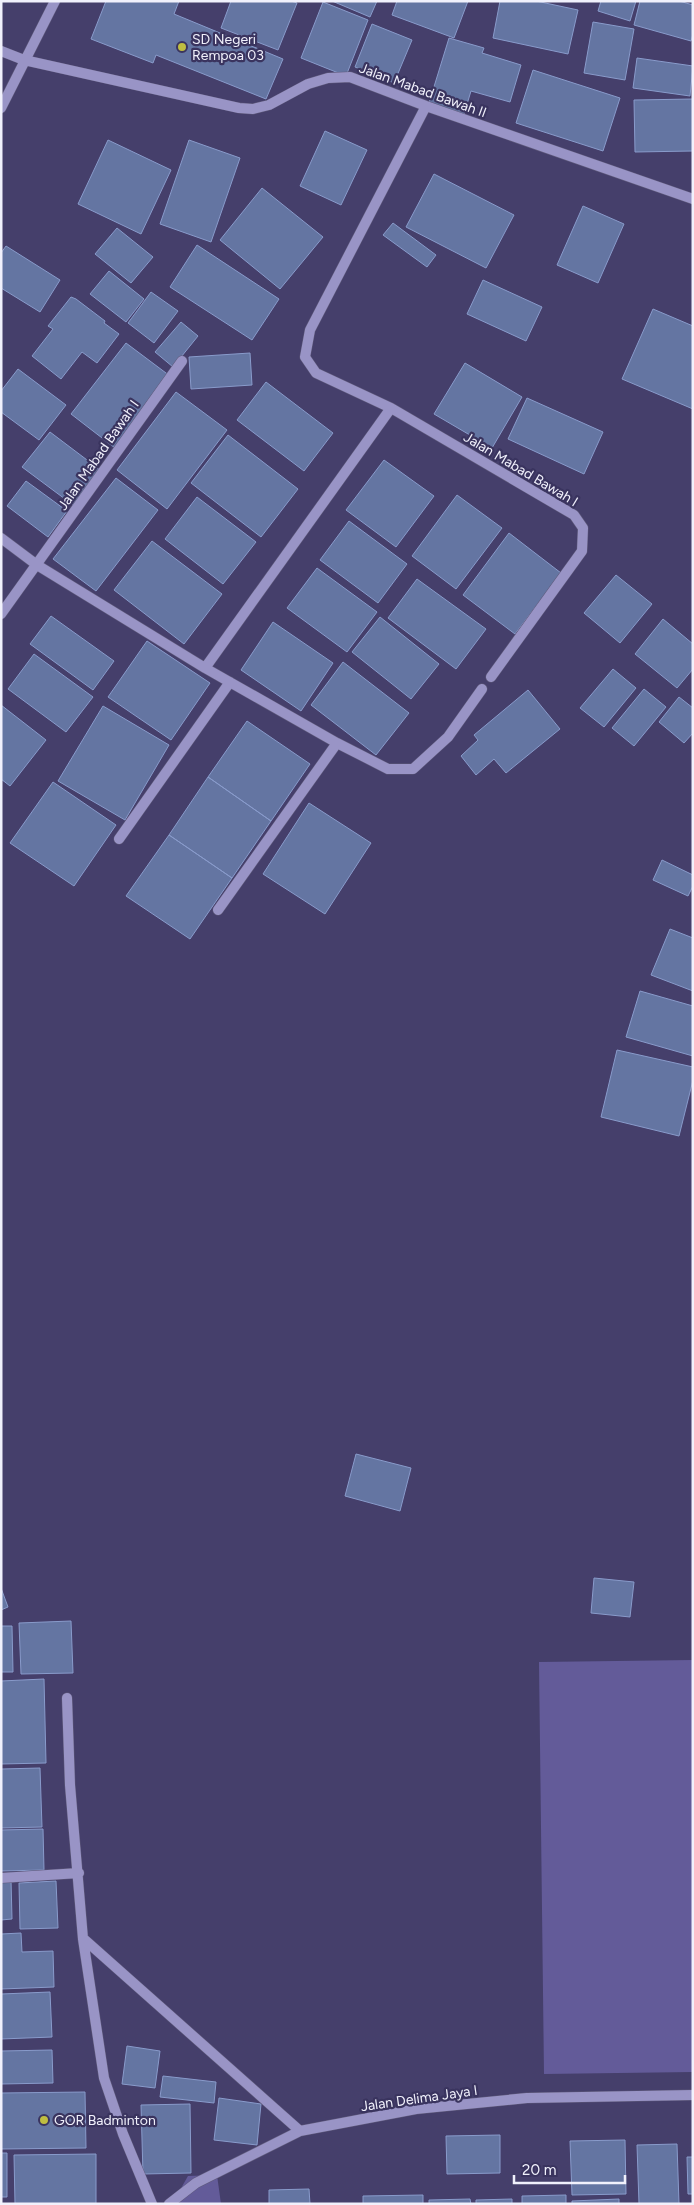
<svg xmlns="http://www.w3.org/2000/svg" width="694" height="2205" viewBox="0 0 694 2205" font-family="Figtree,sans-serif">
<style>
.green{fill:#635b99}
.building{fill:#6475a2;stroke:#899bcb}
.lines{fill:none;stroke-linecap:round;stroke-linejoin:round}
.street-casing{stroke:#5f5a7b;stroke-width:11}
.street{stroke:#9994c6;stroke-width:10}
.poi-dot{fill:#bfbe41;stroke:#3a345f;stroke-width:2}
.labels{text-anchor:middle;stroke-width:4.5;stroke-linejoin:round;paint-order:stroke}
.poi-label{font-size:14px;fill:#f1f1fc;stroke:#3a345f;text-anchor:start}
.street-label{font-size:14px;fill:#f1f1fc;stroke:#3a345f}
</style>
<rect width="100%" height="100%" fill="#453f6b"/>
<path class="green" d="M 693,1660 L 693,2072 L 544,2074 L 539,1662 Z
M 217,2175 L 221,2204 L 172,2204 L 188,2176 Z"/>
<path class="building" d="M 106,1 L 179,1 L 174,14 L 283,59 L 266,99 L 156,55 L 153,63 L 91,39 Z
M 231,1 L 291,1 L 297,3 L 278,50 L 221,28 Z
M 332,1 L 377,1 L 370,17 Z
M 397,1 L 468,1 L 454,38 L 392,15 Z
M 500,1 L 536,1 L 578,10 L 568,54 L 493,38 Z
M 601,1 L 636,1 L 630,21 L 598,11 Z
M 640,1 L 679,1 L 693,5 L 693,34 L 691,41 L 634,25 Z
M 323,2 L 368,20 L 346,76 L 301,58 Z
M 593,22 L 634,29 L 625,80 L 584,73 Z
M 372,24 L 412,40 L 394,83 L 355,67 Z
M 449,38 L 484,48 L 482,53 L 521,65 L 510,102 L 471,91 L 464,114 L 429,103 Z
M 637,58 L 693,66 L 690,96 L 633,88 Z
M 533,70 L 620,98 L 603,151 L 516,123 Z
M 693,99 L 693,151 L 635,152 L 634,100 Z
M 325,131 L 367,150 L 341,205 L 300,186 Z
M 108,140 L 171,170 L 141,234 L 78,204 Z
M 189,140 L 240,158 L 211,242 L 160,224 Z
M 434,174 L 514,215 L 486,268 L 406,227 Z
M 262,188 L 323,237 L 280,289 L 220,240 Z
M 583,206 L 624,224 L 598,283 L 557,265 Z
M 393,223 L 436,255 L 427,267 L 383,235 Z
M 117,228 L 153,257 L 131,283 L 95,254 Z
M 197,245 L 279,299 L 252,340 L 170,287 Z
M 6,246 L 60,280 L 40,312 L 1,288 L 1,253 Z
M 109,271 L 144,299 L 126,322 L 90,294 Z
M 483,280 L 542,307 L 526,341 L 467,314 Z
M 151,292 L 178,311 L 154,343 L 128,323 Z
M 71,297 L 76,299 L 105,321 L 104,323 L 119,334 L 97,363 L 82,352 L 61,379 L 32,356 L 53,329 L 48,326 Z
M 653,309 L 693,326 L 693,409 L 622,379 Z
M 181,322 L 198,336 L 173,367 L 155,352 Z
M 126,343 L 170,376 L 115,448 L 71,414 Z
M 250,353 L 252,385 L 191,389 L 189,357 Z
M 465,363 L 522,397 L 492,448 L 434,414 Z
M 18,369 L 66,405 L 39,440 L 1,412 L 1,391 Z
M 266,382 L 333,433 L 304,471 L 237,420 Z
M 176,392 L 227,430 L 167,509 L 117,470 Z
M 527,398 L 603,432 L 584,474 L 508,439 Z
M 50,432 L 99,469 L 73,505 L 22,467 Z
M 228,435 L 298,489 L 261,537 L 191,483 Z
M 384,460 L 434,496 L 396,547 L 346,510 Z
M 116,478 L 158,510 L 96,591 L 53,559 Z
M 26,481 L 67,511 L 48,537 L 7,506 Z
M 457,495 L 502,528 L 456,589 L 412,556 Z
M 197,497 L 256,542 L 223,584 L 165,539 Z
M 349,521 L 407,564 L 378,603 L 320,560 Z
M 509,533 L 561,573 L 515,634 L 463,595 Z
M 152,541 L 222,594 L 184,644 L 114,590 Z
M 317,568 L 377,612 L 347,652 L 287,608 Z
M 616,575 L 652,604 L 620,643 L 584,613 Z
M 417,579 L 486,629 L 456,669 L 388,618 Z
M 51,616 L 114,661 L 93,690 L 30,644 Z
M 380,617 L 439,664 L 411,699 L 352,652 Z
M 663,619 L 693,644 L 693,669 L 677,688 L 635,654 Z
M 273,622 L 333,663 L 301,711 L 241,670 Z
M 147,641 L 210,683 L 171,740 L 108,697 Z
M 34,654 L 93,697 L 66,732 L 8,689 Z
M 343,662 L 409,713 L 376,755 L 311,705 Z
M 613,669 L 636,688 L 604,727 L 580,708 Z
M 644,689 L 666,707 L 634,746 L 612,728 Z
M 528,690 L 560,729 L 506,773 L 494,759 L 476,775 L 461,756 L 478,740 L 474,735 Z
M 679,697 L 693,708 L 693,733 L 684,743 L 659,722 Z
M 1,705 L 46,740 L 10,786 L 1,779 Z
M 103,706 L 169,745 L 125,820 L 58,781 Z
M 247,721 L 310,764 L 271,821 L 208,777 Z
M 208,777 L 271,821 L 232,878 L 169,835 Z
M 53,782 L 116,825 L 74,886 L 10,843 Z
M 309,803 L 371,843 L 325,914 L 263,874 Z
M 169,835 L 232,878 L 190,939 L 126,896 Z
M 662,860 L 693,875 L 693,886 L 688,896 L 653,880 Z
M 670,929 L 693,938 L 693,991 L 651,975 Z
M 640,991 L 693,1006 L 693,1056 L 626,1037 Z
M 617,1050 L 693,1067 L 693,1080 L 679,1136 L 601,1117 Z
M 356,1454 L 411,1468 L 400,1511 L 345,1496 Z
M 594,1578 L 634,1582 L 630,1617 L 591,1613 Z
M 1,1588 L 8,1607 L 1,1610 Z
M 71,1621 L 73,1673 L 21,1674 L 19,1623 Z
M 1,1626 L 12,1626 L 13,1672 L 1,1672 Z
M 44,1679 L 46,1763 L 1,1764 L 1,1681 Z
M 40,1768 L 42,1827 L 1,1828 L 1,1769 Z
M 43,1829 L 44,1870 L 1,1871 L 1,1830 Z
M 11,1880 L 12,1919 L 1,1920 L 1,1881 Z
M 56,1881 L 58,1928 L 20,1929 L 19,1883 Z
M 21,1933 L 22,1952 L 53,1951 L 54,1987 L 1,1989 L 1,1934 Z
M 50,1992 L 52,2037 L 1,2039 L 1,1994 Z
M 127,2046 L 160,2051 L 155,2088 L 122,2084 Z
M 52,2050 L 53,2083 L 1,2084 L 1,2051 Z
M 163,2076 L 216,2082 L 214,2103 L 160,2097 Z
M 85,2092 L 86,2148 L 1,2149 L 1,2093 Z
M 219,2098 L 261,2104 L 257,2145 L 214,2140 Z
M 190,2104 L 191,2173 L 143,2174 L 141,2105 Z
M 500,2135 L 500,2173 L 447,2174 L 446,2136 Z
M 625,2140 L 626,2194 L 572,2195 L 570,2141 Z
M 677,2144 L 679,2204 L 639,2204 L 637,2145 Z
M 1,2153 L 7,2153 L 7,2197 L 1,2197 Z
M 96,2154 L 96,2204 L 15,2204 L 14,2155 Z
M 687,2157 L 693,2157 L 693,2194 L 688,2194 Z
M 309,2189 L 310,2204 L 269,2204 L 269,2190 Z
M 423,2195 L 423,2204 L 363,2204 L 363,2196 Z
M 566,2195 L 566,2204 L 522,2204 L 522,2196 Z
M 470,2199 L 471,2204 L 429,2204 L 429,2200 Z
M 512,2199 L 512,2204 L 476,2204 L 476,2200 Z
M 619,2199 L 619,2204 L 572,2204 L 572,2201 Z"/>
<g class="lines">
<defs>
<path id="street" d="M 1,51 L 24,60 L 239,108 L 253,109 L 269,105 L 308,84 L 328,78 L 350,77 L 426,106 L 693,199
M 1,108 L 55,1
M 391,408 L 574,515 L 583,528 L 582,551 L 491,677
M 1,538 L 37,565 L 205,668 L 391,408 L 316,373 L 305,357 L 310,330 L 426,106
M 1,614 L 182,361
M 205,668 L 337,743 L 388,769 L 413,769 L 448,737 L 482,689
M 119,839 L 230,682
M 218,910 L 337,743
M 67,1698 L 70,1785 L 83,1939 L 104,2078 L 123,2134 L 152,2204
M 1,1878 L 79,1873
M 85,1940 L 300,2131
M 169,2204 L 196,2183 L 300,2131 L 416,2109 L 527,2098 L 693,2095"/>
</defs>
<use href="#street" class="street-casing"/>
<use href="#street" class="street"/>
</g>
<g class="poi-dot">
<circle cx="182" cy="47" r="5"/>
<circle cx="44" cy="2120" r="5"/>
</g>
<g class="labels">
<g class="poi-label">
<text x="192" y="44">SD Negeri<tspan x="192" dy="16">Rempoa 03</tspan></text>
<text x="54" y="2125">GOR Badminton</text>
</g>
<g class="street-label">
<text transform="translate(423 90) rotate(20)" y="5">Jalan Mabad Bawah II</text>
<text transform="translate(98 455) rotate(-55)" y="5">Jalan Mabad Bawah I</text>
<text transform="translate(521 469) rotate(31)" y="5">Jalan Mabad Bawah I</text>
<text transform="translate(419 2098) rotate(-8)" y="5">Jalan Delima Jaya I</text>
</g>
</g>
<rect width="694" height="2205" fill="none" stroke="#f1f1fc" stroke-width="5"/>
<path d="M514 2175v8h111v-8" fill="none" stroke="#f1f1fc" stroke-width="2.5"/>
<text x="522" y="2175" font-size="15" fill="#f1f1fc" stroke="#3a345f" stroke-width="4" paint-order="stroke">20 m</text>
</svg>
